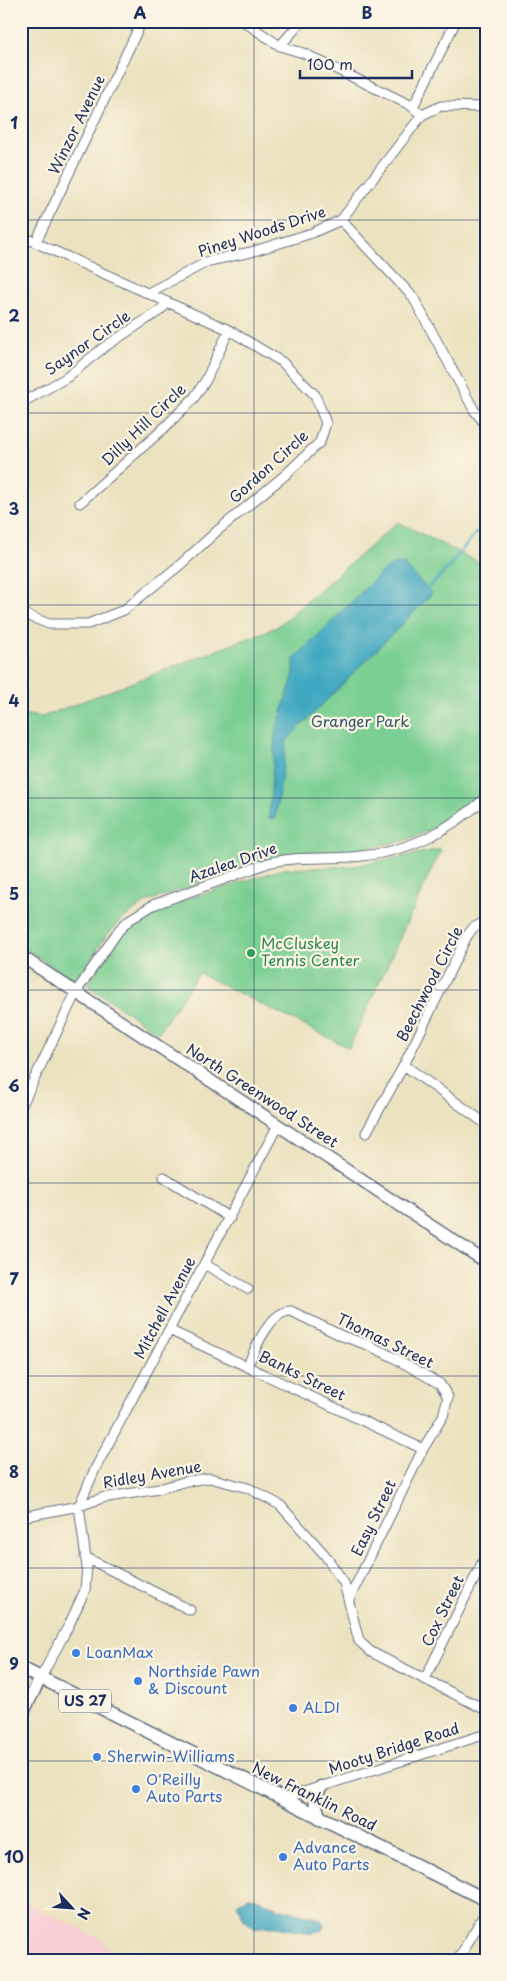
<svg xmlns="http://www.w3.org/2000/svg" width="507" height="1981" viewBox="0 0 507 1981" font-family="'Playpen Sans',sans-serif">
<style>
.built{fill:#f7cfd5}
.green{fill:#7acf92;stroke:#4a7f78}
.water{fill:#41a8c1;stroke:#2e6c90}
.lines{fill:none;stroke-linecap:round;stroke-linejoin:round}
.stream{stroke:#41a8c1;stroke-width:2.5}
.minor-casing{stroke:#646e80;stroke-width:11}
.major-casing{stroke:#646e80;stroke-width:14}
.highway-casing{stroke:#646e80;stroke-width:15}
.minor{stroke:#fff;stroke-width:9}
.major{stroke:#fff;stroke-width:11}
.highway{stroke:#fff;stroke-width:12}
.grid{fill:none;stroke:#1b2f5e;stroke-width:1;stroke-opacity:0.55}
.leisure-dot{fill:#2e9e5b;stroke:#fcf5e5;stroke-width:2}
.shop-dot{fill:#3f7fe0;stroke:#fcf5e5;stroke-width:2}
.labels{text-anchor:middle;stroke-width:4.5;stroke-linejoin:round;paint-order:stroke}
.shield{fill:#fcf5e5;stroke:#5e6a86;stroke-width:1}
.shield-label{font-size:14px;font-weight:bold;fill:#1b2f5e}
.street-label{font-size:15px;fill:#1b2f5e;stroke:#fcf5e5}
.park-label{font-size:15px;fill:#33576b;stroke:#fcf5e5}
.leisure-label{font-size:15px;fill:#27864d;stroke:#fcf5e5;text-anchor:start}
.shop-label{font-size:15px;fill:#366cbe;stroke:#fcf5e5;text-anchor:start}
.neatline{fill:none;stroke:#1b2f5e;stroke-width:2}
.grid-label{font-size:16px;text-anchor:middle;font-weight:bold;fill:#1b2f5e}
</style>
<rect width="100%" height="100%" fill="#fcf5e5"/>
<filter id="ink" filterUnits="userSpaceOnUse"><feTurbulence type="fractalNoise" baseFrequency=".02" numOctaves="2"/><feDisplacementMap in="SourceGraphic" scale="10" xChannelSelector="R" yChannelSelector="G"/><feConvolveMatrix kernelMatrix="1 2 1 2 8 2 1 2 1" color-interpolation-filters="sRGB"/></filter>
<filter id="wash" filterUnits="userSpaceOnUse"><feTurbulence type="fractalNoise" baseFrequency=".0096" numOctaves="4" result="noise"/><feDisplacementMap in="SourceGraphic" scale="20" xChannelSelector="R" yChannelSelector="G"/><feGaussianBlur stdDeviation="1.12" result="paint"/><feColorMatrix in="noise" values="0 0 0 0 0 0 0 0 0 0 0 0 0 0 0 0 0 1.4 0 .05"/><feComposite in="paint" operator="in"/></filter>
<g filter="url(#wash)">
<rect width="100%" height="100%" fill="#ebe2bf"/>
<path class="built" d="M 21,1900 L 102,1940 L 116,1960 L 21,1960 Z"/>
<path class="green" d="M 398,522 L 486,566 L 486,792 L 440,825 L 407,840 L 352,851 L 287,853 L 146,902 L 120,921 L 103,940 L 77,983 L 21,946 L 21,714 L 42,717 L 277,627 Z
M 441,849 L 349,1048 L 199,973 L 158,1033 L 87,985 L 122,934 L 148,914 L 171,904 L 283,869 L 354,866 Z"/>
<path class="water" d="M 395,564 L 405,565 L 432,594 L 287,740 L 275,818 L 269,818 L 275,735 L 294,673 L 294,659 L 382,572 Z
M 248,1897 C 260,1897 266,1904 278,1908 C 293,1912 307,1914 321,1920 L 324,1926 L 322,1930 C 305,1938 278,1922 254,1928 L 244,1920 L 237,1904 Z"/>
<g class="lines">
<path class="stream" d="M 425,591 L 448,568 L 474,535 L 486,526"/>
</g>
</g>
<g filter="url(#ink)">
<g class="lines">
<defs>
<path id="minor" d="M 243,21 L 280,46 L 303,53 L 410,105 L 422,115
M 280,46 L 302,21
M 413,107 L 456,21
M 341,220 L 413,297 L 474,410 L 486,425
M 21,236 L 229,330 L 282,362 L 315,395 L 326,423 L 320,442 L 284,476 L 217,531 L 181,564 L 124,610 L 88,624 L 49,624 L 21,613
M 36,242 L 142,21
M 148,293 L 209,261 L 251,252 L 312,233 L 341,220 L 422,115 L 441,106 L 486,107
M 21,403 L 66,378 L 103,348 L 159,311 L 168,303
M 80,503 L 162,430 L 194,398 L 206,380 L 229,330
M 404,1065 L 486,1124
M 21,1107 L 76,992 L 119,930 L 129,920 L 153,905 L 268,863 C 296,856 323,859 352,857 C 407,853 445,833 486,798
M 366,1133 L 404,1065 L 467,936 L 473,928 L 486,921
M 164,1177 L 230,1218
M 204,1264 L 248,1289
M 169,1330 L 423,1449
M 248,1365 C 255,1349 270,1311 291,1311 L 342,1336 L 368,1345 L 393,1357 L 440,1384 L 448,1397 L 443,1416 L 423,1449 L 349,1599
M 21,1517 L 79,1506 L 102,1498 L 159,1489 L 187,1481 L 210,1478 L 248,1488 L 280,1505 L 325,1555 L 344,1583 L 359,1641 L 371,1652 L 486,1710
M 85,1557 L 190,1610
M 40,1679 L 69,1625 L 85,1590 L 87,1567 L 79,1506 L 95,1469 L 278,1125
M 425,1679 L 486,1555
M 282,1799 L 486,1734
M 458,1960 L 486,1911"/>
<path id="major" d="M 21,956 L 486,1262
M 21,1717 L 40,1679"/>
<path id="highway" d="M 21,1668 L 486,1900
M 320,1818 C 315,1806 313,1798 321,1787"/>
</defs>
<use href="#minor" class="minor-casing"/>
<use href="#major" class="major-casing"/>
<use href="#highway" class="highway-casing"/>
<use href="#minor" class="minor"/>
<use href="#major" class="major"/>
<use href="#highway" class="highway"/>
</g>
</g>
<path class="grid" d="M 254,21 L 254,1960M 21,220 L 486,220M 21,413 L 486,413M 21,605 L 486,605M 21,798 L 486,798M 21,990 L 486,990M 21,1183 L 486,1183M 21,1376 L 486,1376M 21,1568 L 486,1568M 21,1761 L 486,1761"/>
<circle class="leisure-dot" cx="251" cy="953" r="5"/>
<g class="shop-dot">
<circle cx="76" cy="1653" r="5"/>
<circle cx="138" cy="1681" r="5"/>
<circle cx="293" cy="1708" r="5"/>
<circle cx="97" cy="1757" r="5"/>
<circle cx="136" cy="1789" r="5"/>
<circle cx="283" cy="1857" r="5"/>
</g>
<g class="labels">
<rect class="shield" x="59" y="1689.5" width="52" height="23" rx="4"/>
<g class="shield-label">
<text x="85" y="1706">US 27</text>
</g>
<g class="street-label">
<text transform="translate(77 125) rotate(-64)" y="5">Winzor Avenue</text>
<text transform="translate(262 232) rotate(-18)" y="5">Piney Woods Drive</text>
<text transform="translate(88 343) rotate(-35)" y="5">Saynor Circle</text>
<text transform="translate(144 425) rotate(-44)" y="5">Dilly Hill Circle</text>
<text transform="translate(269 467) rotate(-42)" y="5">Gordon Circle</text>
<text transform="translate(233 863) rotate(-19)" y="5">Azalea Drive</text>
<text transform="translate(430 984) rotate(-63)" y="5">Beechwood Circle</text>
<text transform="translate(262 1096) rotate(33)" y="5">North Greenwood Street</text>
<text transform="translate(165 1308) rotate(-62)" y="5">Mitchell Avenue</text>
<text transform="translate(385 1341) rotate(26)" y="5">Thomas Street</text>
<text transform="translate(302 1376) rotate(26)" y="5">Banks Street</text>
<text transform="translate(152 1475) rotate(-10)" y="5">Ridley Avenue</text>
<text transform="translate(374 1518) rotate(-64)" y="5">Easy Street</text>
<text transform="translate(443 1611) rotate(-64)" y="5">Cox Street</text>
<text transform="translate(394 1749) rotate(-18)" y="5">Mooty Bridge Road</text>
<text transform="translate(314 1797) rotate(26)" y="5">New Franklin Road</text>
</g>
<g class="park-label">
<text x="360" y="727">Granger Park</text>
</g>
<g class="leisure-label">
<text x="261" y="949">McCluskey<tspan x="261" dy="17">Tennis Center</tspan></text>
</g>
<g class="shop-label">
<text x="86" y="1658">LoanMax</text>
<text x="148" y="1677">Northside Pawn<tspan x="148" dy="17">&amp; Discount</tspan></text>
<text x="303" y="1713">ALDI</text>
<text x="107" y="1762">Sherwin-Williams</text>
<text x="146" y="1785">O'Reilly<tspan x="146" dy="17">Auto Parts</tspan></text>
<text x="293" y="1853">Advance<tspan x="293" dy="17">Auto Parts</tspan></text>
</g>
</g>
<rect width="507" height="1981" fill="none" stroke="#fcf5e5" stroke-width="55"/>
<g transform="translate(72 1908) rotate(116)" stroke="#fcf5e5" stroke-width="4" paint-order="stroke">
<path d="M0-4L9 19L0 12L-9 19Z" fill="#1b2f5e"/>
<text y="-8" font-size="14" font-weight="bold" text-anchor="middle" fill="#1b2f5e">N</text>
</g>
<path d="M300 70v8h112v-8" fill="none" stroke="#1b2f5e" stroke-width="2.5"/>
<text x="307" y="70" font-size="15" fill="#1b2f5e" stroke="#fcf5e5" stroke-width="4" paint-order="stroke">100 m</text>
<rect x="28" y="28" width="452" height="1926" class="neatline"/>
<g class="grid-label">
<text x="140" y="19">A</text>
<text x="367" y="19">B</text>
<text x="14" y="129">1</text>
<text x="14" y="322">2</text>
<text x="14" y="515">3</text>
<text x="14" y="707">4</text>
<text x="14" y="900">5</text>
<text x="14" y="1092">6</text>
<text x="14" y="1285">7</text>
<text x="14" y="1478">8</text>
<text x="14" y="1670">9</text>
<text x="14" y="1863">10</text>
</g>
</svg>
